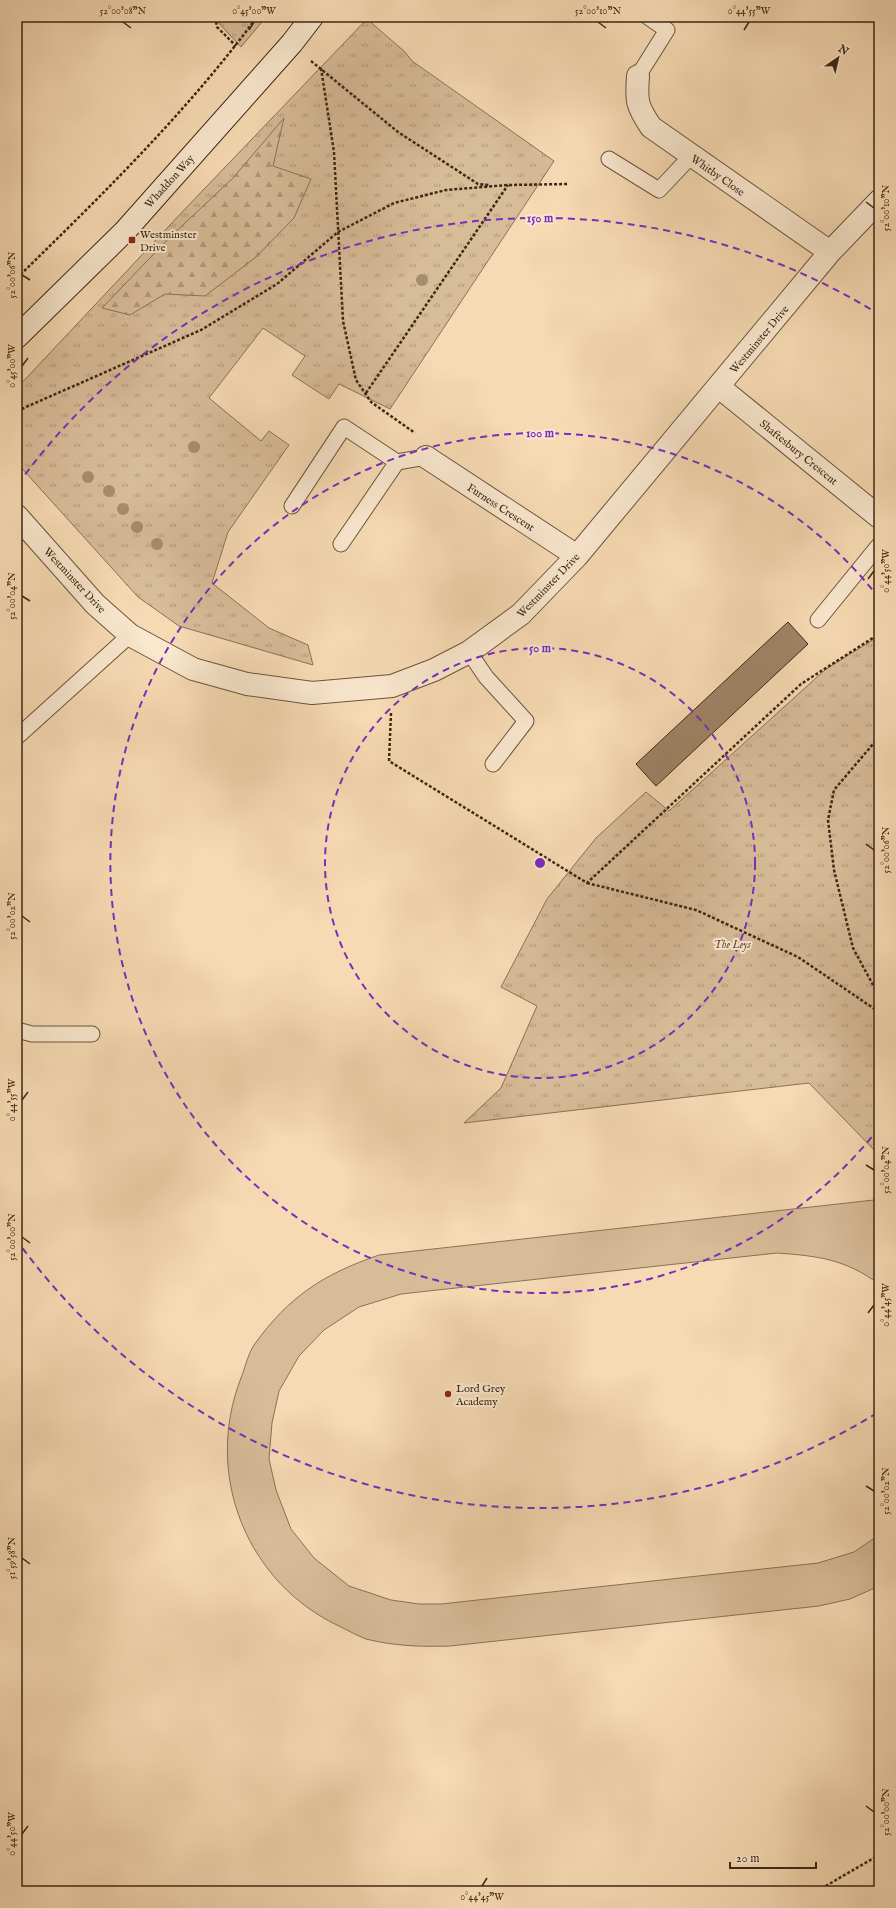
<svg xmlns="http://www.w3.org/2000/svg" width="896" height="1908" viewBox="0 0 896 1908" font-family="'IM FELL English',serif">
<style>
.grass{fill:url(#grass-tufts);stroke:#8a7256}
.forest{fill:url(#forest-firs);stroke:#8a7256}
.pitch{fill:#d7bc98;stroke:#8a7256}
.building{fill:#9e8467;stroke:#3e2715}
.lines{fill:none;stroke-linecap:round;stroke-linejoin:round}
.lane-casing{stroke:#6c543c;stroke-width:17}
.street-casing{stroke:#6c543c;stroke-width:24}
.secondary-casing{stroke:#3e2715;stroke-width:24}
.path{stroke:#3e2715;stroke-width:2.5;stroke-dasharray:3 2;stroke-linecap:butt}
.lane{stroke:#f9e7ce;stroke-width:15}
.street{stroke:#f9e7ce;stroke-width:22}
.secondary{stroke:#f9e7ce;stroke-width:22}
.tree{fill:#a68c6e}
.ticks{fill:none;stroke:#3e2715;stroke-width:1.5}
.ring{fill:none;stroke:#7b2cbf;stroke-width:2;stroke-dasharray:7 5}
.poi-dot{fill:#8f2418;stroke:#f9e7ce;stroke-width:1.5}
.labels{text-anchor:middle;stroke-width:4;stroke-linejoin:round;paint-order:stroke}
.street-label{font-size:11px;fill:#3e2715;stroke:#f9e7ce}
.poi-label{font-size:11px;fill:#3e2715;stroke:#f9e7ce;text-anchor:start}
.park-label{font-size:11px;font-style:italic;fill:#644c36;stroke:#f9e7ce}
.centre{fill:#7b2cbf;stroke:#f9e7ce;stroke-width:2}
.ring-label{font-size:12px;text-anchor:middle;font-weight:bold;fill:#7b2cbf;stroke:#f9e7ce;stroke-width:4;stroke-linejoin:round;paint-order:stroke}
.neatline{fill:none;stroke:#3e2715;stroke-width:1.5}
.ticks-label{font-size:10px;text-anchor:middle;fill:#3e2715}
</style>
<defs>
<pattern id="grass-tufts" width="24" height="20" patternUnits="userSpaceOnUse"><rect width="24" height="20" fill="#d7bc98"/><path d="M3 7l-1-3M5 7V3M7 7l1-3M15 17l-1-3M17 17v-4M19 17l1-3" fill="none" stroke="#b0997b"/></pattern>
<pattern id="forest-firs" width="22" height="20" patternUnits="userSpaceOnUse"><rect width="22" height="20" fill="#d7bc98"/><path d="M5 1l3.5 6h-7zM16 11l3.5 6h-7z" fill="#b0997b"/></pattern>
</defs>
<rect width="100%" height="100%" fill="#f6dab3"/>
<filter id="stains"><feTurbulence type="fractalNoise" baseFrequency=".005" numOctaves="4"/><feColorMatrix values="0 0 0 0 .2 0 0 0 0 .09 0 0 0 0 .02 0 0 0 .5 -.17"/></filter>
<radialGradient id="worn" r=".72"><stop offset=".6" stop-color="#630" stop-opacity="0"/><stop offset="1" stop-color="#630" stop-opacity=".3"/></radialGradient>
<path class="grass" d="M 213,17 L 266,17 L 241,47 Z
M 367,19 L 405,52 L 412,61 L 554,161 L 390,409 L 339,384 L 329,399 L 292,375 L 305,356 L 263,328 L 209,398 L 261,441 L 269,431 L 289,445 L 228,532 L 212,583 L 269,628 L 308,645 L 313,665 L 179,626 L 138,597 L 17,463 L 17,388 L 185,209 Z
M 879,636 L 879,1155 L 809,1083 L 464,1123 L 501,1088 L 537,1006 L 501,987 L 547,899 L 596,838 L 646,792 L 669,811 L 826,669 Z"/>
<path class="forest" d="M 284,118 L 273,166 L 311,179 L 294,218 L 256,257 L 205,296 L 165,294 L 130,315 L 102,308 L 170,237 L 233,178 Z"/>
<path class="pitch" d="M 874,1200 L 879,1233 L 879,1284 C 845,1259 818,1256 777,1253 L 401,1294 L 359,1307 L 324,1330 L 299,1356 L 279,1391 L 272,1423 L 269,1459 L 276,1490 L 291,1529 L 314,1558 L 349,1586 L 391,1600 L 419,1604 L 441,1604 L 818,1563 L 854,1552 L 879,1535 L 879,1586 L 850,1599 L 819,1606 L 450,1646 C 422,1647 394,1646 366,1639 C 358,1636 349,1631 341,1627 C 247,1584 203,1475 241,1378 C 245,1368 248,1354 254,1345 C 289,1296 324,1274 379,1255 Z"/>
<path class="building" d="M 788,622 L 808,644 L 656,786 L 636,764 Z"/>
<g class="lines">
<defs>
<path id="lane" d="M 638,76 L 667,30 L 648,17
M 609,159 L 659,190 L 691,156
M 292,506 L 344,427 L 397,462
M 341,544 L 397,462 L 426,457
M 818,620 L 879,545
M 469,652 L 486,677 L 526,721 L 493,764
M 17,737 L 130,635
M 17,1030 L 32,1034 L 92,1034"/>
<path id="street" d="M 638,76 C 636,102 637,106 651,127 L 830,252
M 719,387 L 879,517
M 426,457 L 577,556
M 17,516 L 95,604 L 130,635 L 193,669 L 247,684 L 312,693 L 392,686 L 434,670 L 469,652 L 521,614 L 577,556 L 830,252 L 879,201"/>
<path id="secondary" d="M 17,337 L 125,231 L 292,43 L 312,17"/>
</defs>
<use href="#lane" class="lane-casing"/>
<use href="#street" class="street-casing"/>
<use href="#secondary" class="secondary-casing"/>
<path class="path" d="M 215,17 L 217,27 L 236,46
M 311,61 L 398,132 L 478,184 L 489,185
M 321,68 L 334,152 L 343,321 L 356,380 L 371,402 L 415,433
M 17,278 C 101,196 187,112 257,17
M 366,393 L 508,185
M 17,411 L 201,330 L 277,284 L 338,232 L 394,203 L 446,190 L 508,185 L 569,184
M 391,713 L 389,761 L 587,883 L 801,684 L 879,634
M 879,737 L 834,790 L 828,820 L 834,870 L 853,948 L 879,996
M 587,883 L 696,910 L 798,957 L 879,1012
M 817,1891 L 879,1855"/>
<use href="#lane" class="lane"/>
<use href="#street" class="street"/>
<use href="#secondary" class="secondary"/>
</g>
<g class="tree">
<circle cx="422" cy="280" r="6"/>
<circle cx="194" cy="447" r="6"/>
<circle cx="88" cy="477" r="6"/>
<circle cx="109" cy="491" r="6"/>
<circle cx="123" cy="509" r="6"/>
<circle cx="137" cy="527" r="6"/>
<circle cx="157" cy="544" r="6"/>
</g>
<path class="ticks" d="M 123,22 L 131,28M 598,22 L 606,28M 249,30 L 254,22M 744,30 L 749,22M 866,202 L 874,208M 22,275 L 30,280M 22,366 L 28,358M 868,579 L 874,571M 22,596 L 30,601M 866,844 L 874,850M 22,916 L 30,922M 22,1100 L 28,1092M 866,1165 L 874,1170M 22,1237 L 30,1243M 868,1313 L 874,1305M 866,1486 L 874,1491M 22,1558 L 30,1564M 866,1806 L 874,1812M 22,1834 L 28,1826M 482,1886 L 487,1878"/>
<g class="ring">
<circle cx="540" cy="863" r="215"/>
<path d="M879 1128A430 430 0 1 1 879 598"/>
<path d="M877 1413A645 645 0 0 1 18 1242M18 484A645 645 0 0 1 877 313"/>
</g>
<g class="poi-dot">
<rect x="128" y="236" width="8" height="8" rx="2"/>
<circle cx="448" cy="1394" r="4"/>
</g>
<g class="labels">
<g class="street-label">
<text transform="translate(718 175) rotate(35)" y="4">Whitby Close</text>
<text transform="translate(169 181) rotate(-48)" y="4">Whaddon Way</text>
<text transform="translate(759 339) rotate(-50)" y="4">Westminster Drive</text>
<text transform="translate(799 452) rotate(39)" y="4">Shaftesbury Crescent</text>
<text transform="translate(501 507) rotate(33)" y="4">Furness Crescent</text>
<text transform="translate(75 580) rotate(47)" y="4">Westminster Drive</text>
<text transform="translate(548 585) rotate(-46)" y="4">Westminster Drive</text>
</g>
<g class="poi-label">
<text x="140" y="238">Westminster<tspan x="140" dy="13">Drive</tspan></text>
<text x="456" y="1392">Lord Grey<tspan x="456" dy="13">Academy</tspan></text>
</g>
<g class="park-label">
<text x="732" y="948">The Leys</text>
</g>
</g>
<circle cx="540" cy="863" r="6" class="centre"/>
<g class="ring-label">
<text x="540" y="222">150 m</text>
<text x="540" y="437">100 m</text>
<text x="540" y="652">50 m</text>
</g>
<rect width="896" height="1908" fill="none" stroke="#f6dab3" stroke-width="44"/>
<g transform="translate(838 58) rotate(34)" stroke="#f9e7ce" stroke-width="3" paint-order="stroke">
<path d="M0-3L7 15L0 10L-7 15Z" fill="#3e2715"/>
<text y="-6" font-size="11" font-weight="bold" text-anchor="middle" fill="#3e2715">N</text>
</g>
<path d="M730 1862v6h86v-6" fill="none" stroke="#3e2715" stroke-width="2"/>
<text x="736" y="1862" font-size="12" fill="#3e2715" stroke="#f9e7ce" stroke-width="3" paint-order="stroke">20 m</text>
<rect x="22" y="22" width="852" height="1864" class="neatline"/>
<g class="ticks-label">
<text x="123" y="14">52°00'08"N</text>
<text x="254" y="14">0°45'00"W</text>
<text x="598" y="14">52°00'10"N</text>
<text x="749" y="14">0°44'55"W</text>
<text transform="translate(885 208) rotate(-90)" y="4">52°00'10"N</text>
<text transform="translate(11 275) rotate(-90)" y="4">52°00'06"N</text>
<text transform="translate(11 366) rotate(-90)" y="4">0°45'00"W</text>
<text transform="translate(885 571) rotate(-90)" y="4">0°44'50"W</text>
<text transform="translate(11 596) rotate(-90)" y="4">52°00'04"N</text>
<text transform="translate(885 850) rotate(-90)" y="4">52°00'06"N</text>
<text transform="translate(11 916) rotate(-90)" y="4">52°00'02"N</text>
<text transform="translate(11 1100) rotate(-90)" y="4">0°44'55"W</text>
<text transform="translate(885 1170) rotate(-90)" y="4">52°00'04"N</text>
<text transform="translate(11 1237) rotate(-90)" y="4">52°00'00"N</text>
<text transform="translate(885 1305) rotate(-90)" y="4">0°44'45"W</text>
<text transform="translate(885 1491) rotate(-90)" y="4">52°00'02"N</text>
<text transform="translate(11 1558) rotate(-90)" y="4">51°59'58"N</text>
<text transform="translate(885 1812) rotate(-90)" y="4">52°00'00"N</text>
<text transform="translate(11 1834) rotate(-90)" y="4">0°44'50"W</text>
<text x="482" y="1900">0°44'45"W</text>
</g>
<rect width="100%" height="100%" filter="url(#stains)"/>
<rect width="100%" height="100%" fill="url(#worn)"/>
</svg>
